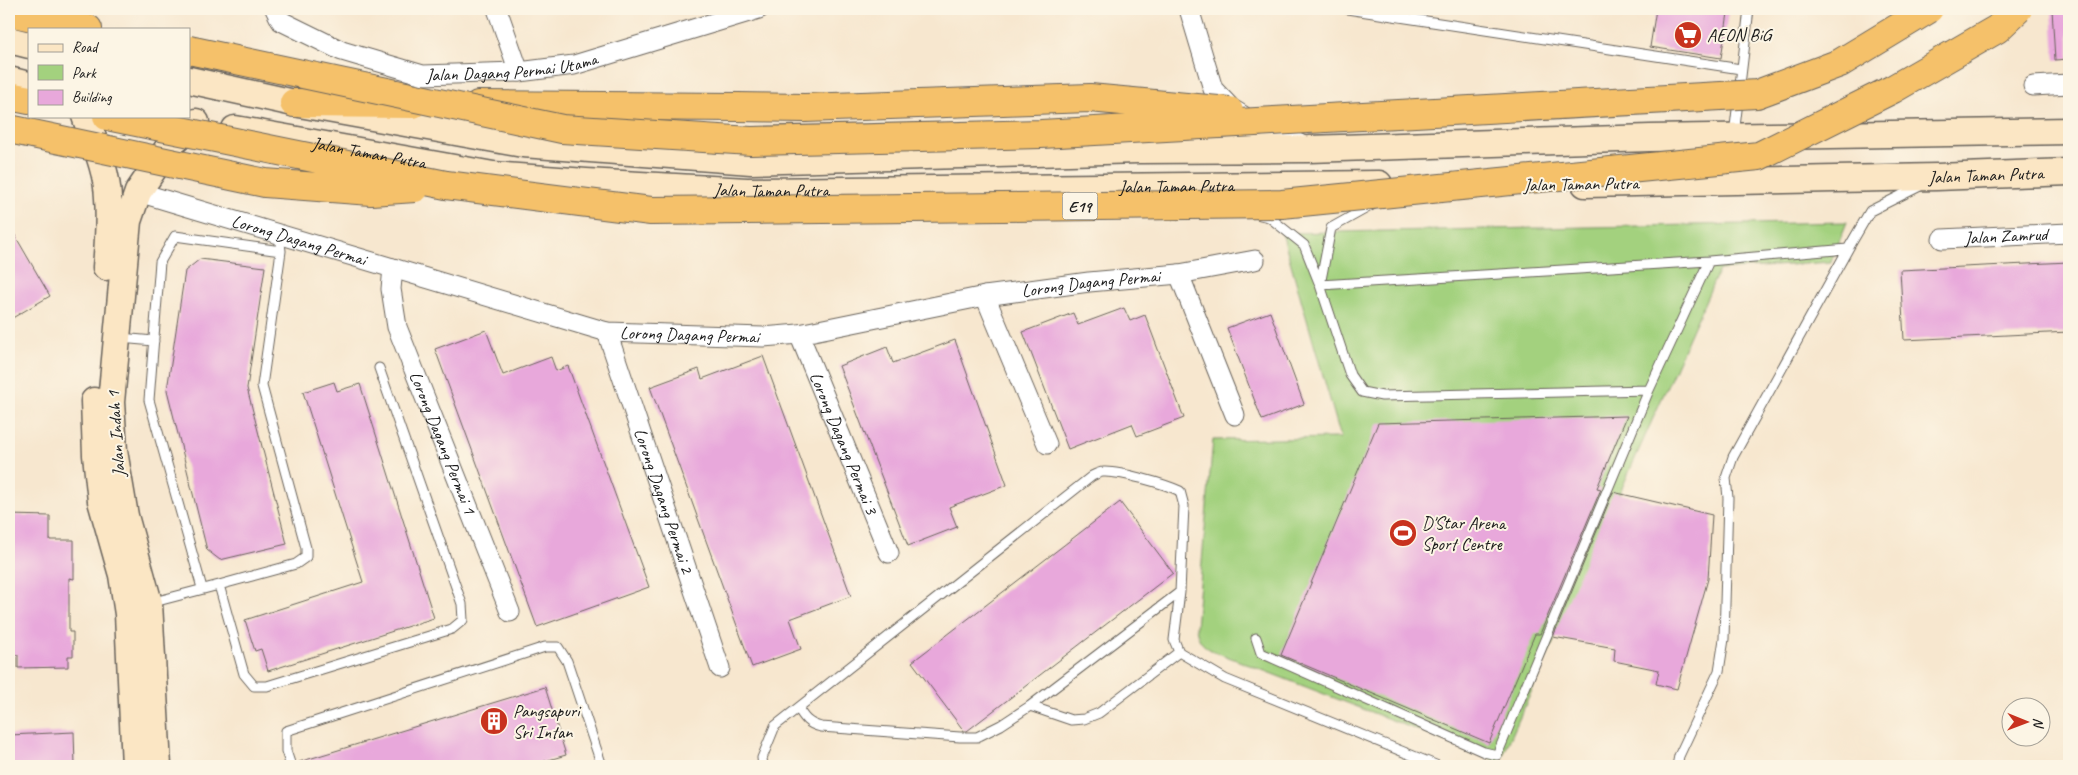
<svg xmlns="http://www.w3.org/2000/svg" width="2078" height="775" viewBox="0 0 2078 775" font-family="Caveat,sans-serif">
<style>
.green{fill:#a3d17e;stroke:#60764d}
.building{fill:#e8a8db}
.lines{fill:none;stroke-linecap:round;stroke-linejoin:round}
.lane-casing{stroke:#69635b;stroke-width:11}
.street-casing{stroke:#69635b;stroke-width:21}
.secondary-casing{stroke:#69635b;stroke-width:29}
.highway-casing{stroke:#69635b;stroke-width:30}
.lane{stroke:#fff;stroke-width:9}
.street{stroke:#fff;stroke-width:19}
.secondary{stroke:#fbe6c4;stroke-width:26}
.highway{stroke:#f5c16b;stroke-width:28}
.highway-bridge-casing{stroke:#69635b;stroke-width:30;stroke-linecap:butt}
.highway-bridge{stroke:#f5c16b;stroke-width:28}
.labels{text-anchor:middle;stroke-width:4;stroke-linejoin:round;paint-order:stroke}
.shield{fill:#fcf5e5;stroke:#5f5d58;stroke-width:1}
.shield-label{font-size:16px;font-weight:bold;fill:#1c1c1c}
.poi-label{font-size:18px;fill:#1c1c1c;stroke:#fcf5e5;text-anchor:start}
.street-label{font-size:18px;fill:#1c1c1c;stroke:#fcf5e5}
</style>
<rect width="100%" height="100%" fill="#fcf5e5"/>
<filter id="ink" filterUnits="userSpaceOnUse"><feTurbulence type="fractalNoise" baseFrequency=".02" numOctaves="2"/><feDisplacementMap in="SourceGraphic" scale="10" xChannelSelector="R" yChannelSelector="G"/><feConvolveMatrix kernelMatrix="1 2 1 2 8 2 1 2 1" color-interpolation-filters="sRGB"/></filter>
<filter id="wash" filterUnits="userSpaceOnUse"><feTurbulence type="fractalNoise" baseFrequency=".0096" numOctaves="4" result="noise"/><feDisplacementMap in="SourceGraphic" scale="20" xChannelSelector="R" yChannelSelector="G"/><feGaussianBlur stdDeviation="1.12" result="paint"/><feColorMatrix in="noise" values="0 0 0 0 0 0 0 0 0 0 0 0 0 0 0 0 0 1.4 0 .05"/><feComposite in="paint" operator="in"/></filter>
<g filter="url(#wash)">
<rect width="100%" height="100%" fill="#f7e7cf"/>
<path class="green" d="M 1847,222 L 1831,262 L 1719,270 L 1500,762 L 1213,651 C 1201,645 1198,640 1196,627 L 1213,440 L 1341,438 L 1282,233 Z"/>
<g id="blocks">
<path class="building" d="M 1656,9 L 1714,9 L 1714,11 L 1728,13 L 1721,58 L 1650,47 Z
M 2052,9 L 2069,9 L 2069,59 L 2055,60 Z
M 9,225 L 50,296 L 9,320 Z
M 200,259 L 265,267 L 247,388 L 287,544 L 220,560 L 207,550 L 167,390 L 185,271 Z
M 2069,262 L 2069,332 L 1904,340 L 1900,270 Z
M 1124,308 L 1130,321 L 1145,315 L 1184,418 L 1137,436 L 1132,424 L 1068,449 L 1023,332 L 1073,313 L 1078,325 Z
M 1270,312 L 1304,404 L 1262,420 L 1227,328 Z
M 486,330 L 503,375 L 551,357 L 556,371 L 568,366 L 649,587 L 537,627 L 435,349 Z
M 955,340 L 1007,485 L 949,507 L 957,527 L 908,546 L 839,366 L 887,347 L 893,363 Z
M 763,356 L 851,596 L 790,619 L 801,649 L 752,667 L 650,387 L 699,369 L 702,379 Z
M 334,382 L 337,391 L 360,384 L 434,618 L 268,671 L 261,649 L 255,651 L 245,620 L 363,582 L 303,392 Z
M 1627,416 L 1597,488 L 1601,489 L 1540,634 L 1535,634 L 1489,743 L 1281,655 L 1378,423 Z
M 1613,492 L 1712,515 L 1708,579 L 1677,689 L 1656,684 L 1659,670 L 1614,661 L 1615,648 L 1553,637 Z
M 1120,502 L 1173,573 L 967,731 L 964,731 L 912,662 Z
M 9,515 L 50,516 L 50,540 L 74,540 L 74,579 L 69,578 L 69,632 L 73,632 L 73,656 L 68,656 L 68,667 L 18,668 L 18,655 L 11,655 L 10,626 L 9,626 Z
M 545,687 L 566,755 L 528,766 L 299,766 L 299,762 Z
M 74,732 L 75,766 L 9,766 L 9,735 Z"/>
</g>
</g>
<g filter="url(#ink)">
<use href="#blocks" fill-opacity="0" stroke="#69635b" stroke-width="1"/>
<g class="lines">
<defs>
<path id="lane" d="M 1347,9 L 1741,69
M 1734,135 L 1749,9
M 1260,215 L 1269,217 L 1304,245 L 1320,285 L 1350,375 L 1362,392 L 1382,396 L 1649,390 L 1709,261
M 1320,285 L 1709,261 L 1848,249 L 1870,211 L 1920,186
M 1320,285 L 1331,228 L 1374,204
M 120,338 L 154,341
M 219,585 L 296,564 L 306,557 L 306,548 L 262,386 L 281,251 L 279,235
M 202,588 L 149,400 L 160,262 L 175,236 L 281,251
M 150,603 L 219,585 L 244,674 L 254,686 L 267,686 L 452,629 L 463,620 L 462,604 L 379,368
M 1256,638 L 1261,653 L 1484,752 L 1497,755 L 1649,390
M 1030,706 L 1071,720 L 1084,719 L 1099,713 L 1179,652
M 798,708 C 804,718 808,724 821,727 L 960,737 L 977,737 L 1001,725 L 1030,706 L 1180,592
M 291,766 L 286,751 L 286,731 L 545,647 L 558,647 L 567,661 L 602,766
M 763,766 L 762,758 L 775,726 L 1092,476 C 1096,474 1100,472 1103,472 C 1120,471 1165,484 1180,491 L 1184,506 L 1180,592 L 1174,640 L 1179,652 L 1225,679 L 1438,766
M 1677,766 L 1679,756 L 1719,671 L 1724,639 L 1728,498 L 1726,478 L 1733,457 L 1848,249"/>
<g id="street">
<path id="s1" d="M 275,9 L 281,21 L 342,51 L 423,75 L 519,72 L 574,65 L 759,9"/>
<path d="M 497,9 L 519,72"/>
<path d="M 1189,9 L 1213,89 L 1231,108 L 1253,122 L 1304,146"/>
<path d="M 2033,86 L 2069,84"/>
<path id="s2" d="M 138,192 L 607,332 L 763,337 L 799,334 L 985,296 L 1089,282 L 1179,274 L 1255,260"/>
<path id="s3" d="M 1942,239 L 2069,233"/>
<path id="s4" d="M 393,268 L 391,289 L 397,327 L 510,612"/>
<path d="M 1179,274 L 1235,415"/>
<path d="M 985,296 L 1047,444"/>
<path id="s5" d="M 607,332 L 720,668"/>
<path id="s6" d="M 799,334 L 889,553"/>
</g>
<g id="secondary">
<path d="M 9,40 L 29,45"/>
<path d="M 9,80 L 29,85"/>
<path d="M 189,80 L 294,103 L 523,144 L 751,161 L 1138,150 L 1309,149 L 1650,138 L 2069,131"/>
<path d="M 85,116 C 94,142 107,170 108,198 C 110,221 108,244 106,267"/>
<path id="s7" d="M 235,129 L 493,175 L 586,182 L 747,191 L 1379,184"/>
<path id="s8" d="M 1585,184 L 1937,177 L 2069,172"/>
<path d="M 94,401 L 96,455 L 101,501 L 122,575 L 128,614 L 135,766"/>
<path d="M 158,766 L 149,603 L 125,516 L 114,451 L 111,402 L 128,221 L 138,192 L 170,145 L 196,122"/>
</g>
<path id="highway" d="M 9,12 L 88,29
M 9,96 L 29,100
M 294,103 L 413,104
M 478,105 L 737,107"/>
</defs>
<use href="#lane" class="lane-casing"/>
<use href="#street" class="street-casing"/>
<use href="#secondary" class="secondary-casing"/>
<use href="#highway" class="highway-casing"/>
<use href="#lane" class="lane"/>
<use href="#street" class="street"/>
<use href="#secondary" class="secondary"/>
<use href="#highway" class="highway"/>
<defs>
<path id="highway-bridge" d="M 189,50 L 562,129 L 751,141 L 1041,134 L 1757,94 L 1840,63 L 1929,9
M 737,107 L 805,108 L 1090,98 L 1229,111
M 107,116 L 446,185 L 651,211 L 1282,204 L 1759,156 L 1893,89 L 1997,29 L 2018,9
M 9,129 L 265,183 L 371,191 L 415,188"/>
</defs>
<use href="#highway-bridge" class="highway-bridge-casing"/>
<use href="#highway-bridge" class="highway-bridge"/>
</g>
</g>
<defs>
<symbol id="supermarket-disc" viewBox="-11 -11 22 22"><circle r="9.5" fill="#c8321e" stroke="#fcf5e5"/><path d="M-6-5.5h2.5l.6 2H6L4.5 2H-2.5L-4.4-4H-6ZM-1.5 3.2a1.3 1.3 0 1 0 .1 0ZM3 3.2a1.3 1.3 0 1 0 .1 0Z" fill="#fff"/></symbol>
<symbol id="stadium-disc" viewBox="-11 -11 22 22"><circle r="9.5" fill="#c8321e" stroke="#fcf5e5"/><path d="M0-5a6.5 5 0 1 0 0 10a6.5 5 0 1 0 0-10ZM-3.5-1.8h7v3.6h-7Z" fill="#fff"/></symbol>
<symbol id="building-disc" viewBox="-11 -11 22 22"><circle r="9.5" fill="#c8321e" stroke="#fcf5e5"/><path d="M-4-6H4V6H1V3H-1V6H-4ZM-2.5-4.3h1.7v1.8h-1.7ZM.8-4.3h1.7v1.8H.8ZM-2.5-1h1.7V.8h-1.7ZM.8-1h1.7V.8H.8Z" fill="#fff"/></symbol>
</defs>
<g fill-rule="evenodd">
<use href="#supermarket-disc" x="1672" y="19" width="32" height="32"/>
<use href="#stadium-disc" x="1387" y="517" width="32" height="32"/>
<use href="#building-disc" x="478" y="705" width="32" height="32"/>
</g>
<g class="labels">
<rect class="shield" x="1062.5" y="192.5" width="35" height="27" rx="4"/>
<g class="shield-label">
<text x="1080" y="212">E19</text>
</g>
<g class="poi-label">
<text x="1707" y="41">AEON BiG</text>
<text x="1422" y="529">D'Star Arena<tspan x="1422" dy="21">Sport Centre</tspan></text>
<text x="513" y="717">Pangsapuri<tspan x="513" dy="21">Sri Intan</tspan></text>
</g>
<g class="street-label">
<text dy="6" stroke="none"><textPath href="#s1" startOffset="255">Jalan Dagang Permai Utama</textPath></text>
<text dy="6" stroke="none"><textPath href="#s7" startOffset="136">Jalan Taman Putra</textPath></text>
<text dy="6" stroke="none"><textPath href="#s8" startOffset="401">Jalan Taman Putra</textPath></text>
<text transform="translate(1581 184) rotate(-1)" y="6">Jalan Taman Putra</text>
<text dy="6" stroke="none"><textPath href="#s7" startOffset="946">Jalan Taman Putra</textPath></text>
<text dy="6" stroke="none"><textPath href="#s7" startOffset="541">Jalan Taman Putra</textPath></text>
<text dy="6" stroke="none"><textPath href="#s3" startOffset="64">Jalan Zamrud</textPath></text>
<text dy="6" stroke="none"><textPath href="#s2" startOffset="168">Lorong Dagang Permai</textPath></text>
<text dy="6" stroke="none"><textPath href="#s2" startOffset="978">Lorong Dagang Permai</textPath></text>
<text dy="6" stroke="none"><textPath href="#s2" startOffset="572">Lorong Dagang Permai</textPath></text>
<text transform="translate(116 434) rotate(-94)" y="6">Jalan Indah 1</text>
<text dy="6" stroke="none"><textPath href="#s4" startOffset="184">Lorong Dagang Permai 1</textPath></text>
<text dy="6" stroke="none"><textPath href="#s6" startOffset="118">Lorong Dagang Permai 3</textPath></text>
<text dy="6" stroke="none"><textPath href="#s5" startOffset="178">Lorong Dagang Permai 2</textPath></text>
</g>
</g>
<rect width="2078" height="775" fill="none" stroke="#fcf5e5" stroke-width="30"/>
<rect x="28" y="28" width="162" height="90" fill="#fcf5e5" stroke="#a29e95"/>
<rect x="38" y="44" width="25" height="8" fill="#fbe6c4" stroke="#a29e95"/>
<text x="72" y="52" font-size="15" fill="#1c1c1c">Road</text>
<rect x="38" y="65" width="25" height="15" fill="#a3d17e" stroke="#a29e95"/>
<text x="72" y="78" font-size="15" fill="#1c1c1c">Park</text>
<rect x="38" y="90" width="25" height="15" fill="#e8a8db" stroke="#a29e95"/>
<text x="72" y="102" font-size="15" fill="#1c1c1c">Building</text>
<g transform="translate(2026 722) rotate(91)"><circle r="24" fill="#fcf5e5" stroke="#a29e95"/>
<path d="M0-4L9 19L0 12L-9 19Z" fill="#c8321e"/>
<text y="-8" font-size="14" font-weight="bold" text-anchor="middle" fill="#1c1c1c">N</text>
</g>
</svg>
